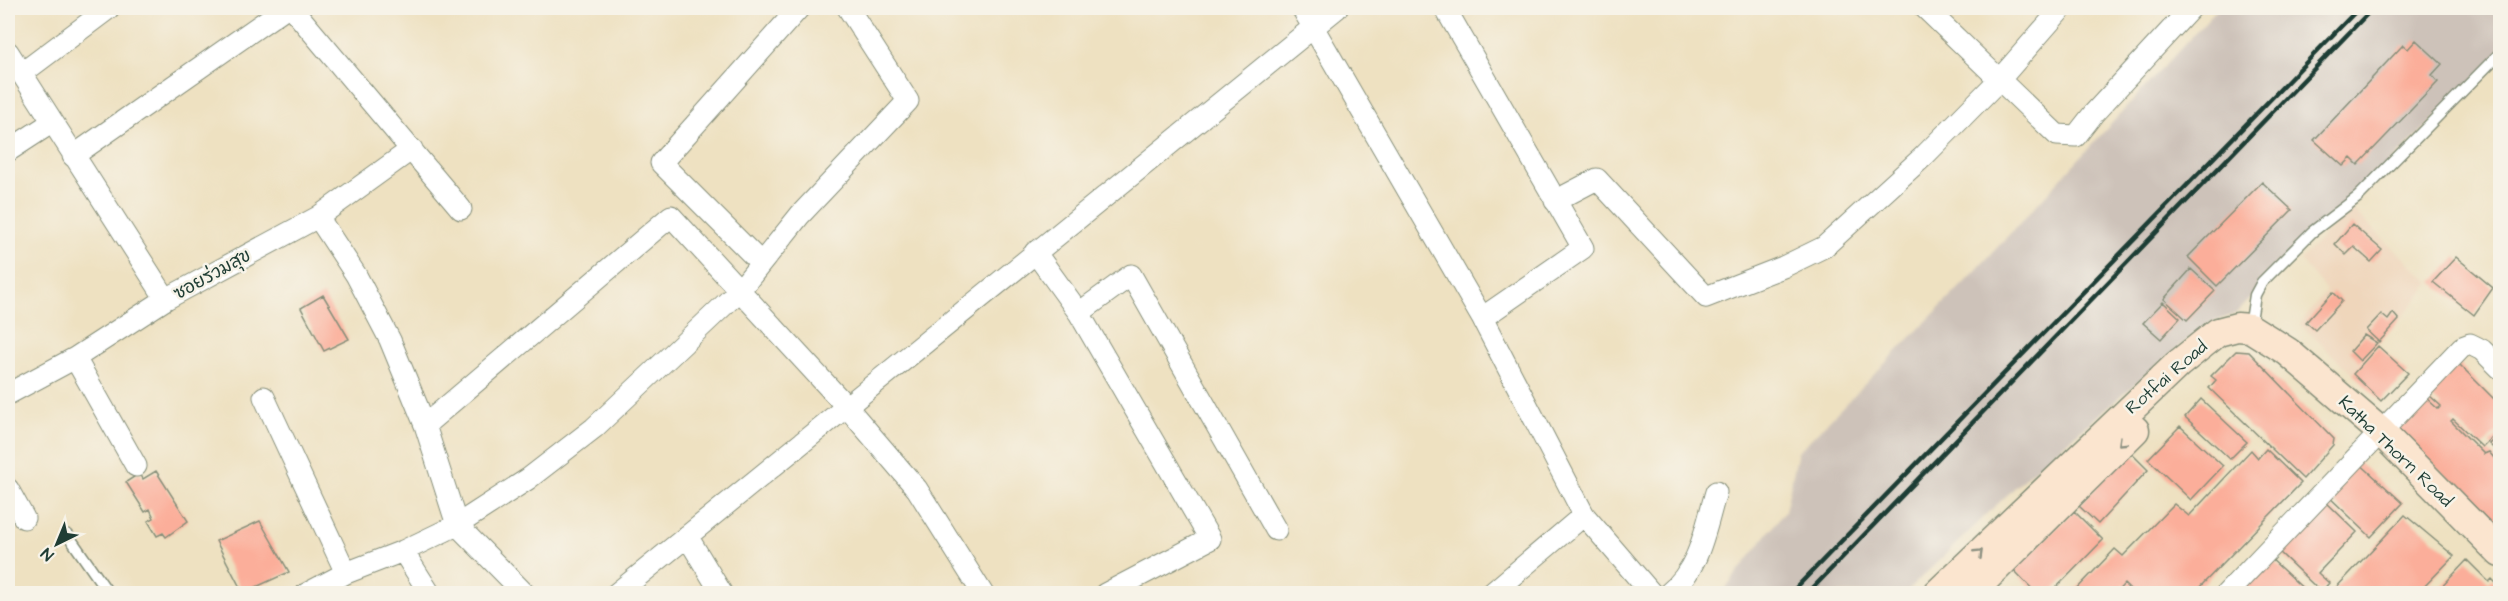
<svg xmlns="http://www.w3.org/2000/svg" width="2508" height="601" viewBox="0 0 2508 601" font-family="'Architects Daughter','Playpen Sans Thai',sans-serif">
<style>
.built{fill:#efd6bb}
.industrial{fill:#cdc2b9}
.building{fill:#fbae9a}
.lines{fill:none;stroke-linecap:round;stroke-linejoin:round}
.lane-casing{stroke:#868f7a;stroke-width:13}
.street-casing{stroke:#868f7a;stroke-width:23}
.secondary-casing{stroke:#868f7a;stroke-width:31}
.lane{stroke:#fff;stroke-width:10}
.street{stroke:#fff;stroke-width:21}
.secondary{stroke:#fbe5cf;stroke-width:28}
.rail{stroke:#1f3d34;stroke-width:4.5}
.oneway{stroke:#8d9182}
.labels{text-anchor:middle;stroke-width:5;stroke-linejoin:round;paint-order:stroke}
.street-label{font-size:18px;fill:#1f3d34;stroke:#f7f3e8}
</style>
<rect width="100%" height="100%" fill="#f7f3e8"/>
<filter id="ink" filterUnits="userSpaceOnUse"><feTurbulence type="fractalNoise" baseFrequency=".0167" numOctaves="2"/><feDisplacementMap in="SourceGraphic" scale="12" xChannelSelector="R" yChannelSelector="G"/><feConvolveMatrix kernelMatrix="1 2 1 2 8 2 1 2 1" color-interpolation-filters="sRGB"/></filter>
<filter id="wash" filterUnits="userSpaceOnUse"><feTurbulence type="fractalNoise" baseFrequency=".008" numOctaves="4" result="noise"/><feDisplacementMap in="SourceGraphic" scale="24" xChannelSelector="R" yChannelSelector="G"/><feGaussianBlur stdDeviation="1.35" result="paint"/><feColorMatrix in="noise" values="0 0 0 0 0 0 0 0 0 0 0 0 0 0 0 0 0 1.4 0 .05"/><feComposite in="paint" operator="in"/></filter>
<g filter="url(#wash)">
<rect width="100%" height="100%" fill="#eee1c1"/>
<path class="built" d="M 2350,208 L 2431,283 L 2353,374 L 2300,324 L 2326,291 L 2300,260 Z"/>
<path class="industrial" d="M 2218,8 L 2500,8 L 2500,55 L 2235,314 L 2205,325 L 2031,472 L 1905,593 L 1721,594 L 1785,511 L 1798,452 L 1971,276 Z"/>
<g id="blocks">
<path class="building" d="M 2416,40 L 2442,64 L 2432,75 L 2438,82 L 2358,165 L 2351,158 L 2343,166 L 2314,140 L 2403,45 L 2408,49 Z
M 2262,182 L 2292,210 L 2217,286 L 2188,257 Z
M 2352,224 L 2382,250 L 2371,262 L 2354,247 L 2346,255 L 2335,244 Z
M 2456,257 L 2493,288 L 2474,315 L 2433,282 Z
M 2191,269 L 2215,291 L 2187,320 L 2164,299 Z
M 2333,292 L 2342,301 L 2315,330 L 2306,322 Z
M 323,295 L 349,339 L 324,351 L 301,308 Z
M 2163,302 L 2180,318 L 2161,339 L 2143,323 Z
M 2393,313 L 2399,320 L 2379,342 L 2366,330 L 2381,314 L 2388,320 Z
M 2364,335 L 2377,343 L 2360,361 L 2350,351 Z
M 2378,346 L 2408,373 L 2381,401 L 2353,374 Z
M 2236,351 L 2249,352 L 2334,439 L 2333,445 L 2303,479 L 2209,388 L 2216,380 L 2211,376 Z
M 2459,364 L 2500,405 L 2499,453 L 2489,444 L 2498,435 L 2496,433 L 2482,447 L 2453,419 L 2451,421 L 2484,454 L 2489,452 L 2500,465 L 2500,532 L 2396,427 L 2425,397 L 2438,409 L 2441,406 L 2429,395 Z
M 2201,399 L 2247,442 L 2230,459 L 2185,417 Z
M 2180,426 L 2223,466 L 2191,500 L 2148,459 Z
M 2266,449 L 2301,483 L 2193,594 L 2128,594 L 2130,590 L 2124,584 L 2115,594 L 2072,594 L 2115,549 L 2123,556 L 2174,504 L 2189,516 L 2251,450 L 2258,458 Z
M 2129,451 L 2148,470 L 2098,524 L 2079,506 Z
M 2357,461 L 2403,503 L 2371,537 L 2325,493 Z
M 156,471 L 188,521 L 166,537 L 163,533 L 157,536 L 148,521 L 154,518 L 150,509 L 145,512 L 126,482 L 140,473 L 143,479 Z
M 2324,500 L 2357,532 L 2318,573 L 2329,583 L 2321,592 L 2276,549 Z
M 2074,511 L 2103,540 L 2050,594 L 2037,594 L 2014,570 Z
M 2405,515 L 2454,556 L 2417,594 L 2330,594 Z
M 260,521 L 289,572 L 243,593 L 216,541 Z
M 2269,557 L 2309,594 L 2234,594 Z
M 2467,560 L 2489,582 L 2492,579 L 2500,587 L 2500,594 L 2435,594 Z"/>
</g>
</g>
<g filter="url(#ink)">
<use href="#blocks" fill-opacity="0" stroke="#868f7a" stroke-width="1.5"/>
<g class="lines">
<defs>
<path id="lane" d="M 2250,327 L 2255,295 L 2262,282 L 2312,232 L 2358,197 L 2500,53
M 68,535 L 109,594"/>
<path id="street" d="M 292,8 L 461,209
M 1302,8 L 1482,318 L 1584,515 L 1652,594
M 1445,8 L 1583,248 L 1482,318
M 1925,8 L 2057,135 L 2076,136 L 2094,113 L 2191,8
M 8,52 L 166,299
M 21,74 L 109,8
M 8,151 L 51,123
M 73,156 L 285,8
M 1555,201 L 1597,179 L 1706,297 L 1783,267 L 1824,247 L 1924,156 L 2000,79 L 2062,8
M 318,217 L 356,275 L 390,340 L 425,425 L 457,525 L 525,594
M 1035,252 L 1079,313 L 1210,539 L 1105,594
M 761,263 L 661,163 L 799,8
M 1079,313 L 1131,275 L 1276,530
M 75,358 L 136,466
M 8,394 L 75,358 L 166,299 L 318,217 L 412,149
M 264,397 L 346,573
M 425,425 L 671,216 L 846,406 L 917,489 L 983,594
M 8,489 L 24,518
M 687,536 L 722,594
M 403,551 L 430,594
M 306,594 L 346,573 L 403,551 L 457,525 L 528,479 L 594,428 L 739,291 L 800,215 L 908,101 L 848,8
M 616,594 L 1337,8
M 1491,594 L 1584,515
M 1668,594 C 1700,569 1705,529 1716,492
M 2226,594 L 2462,347 L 2470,344 L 2482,350 L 2500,368"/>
<path id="secondary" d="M 1937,594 L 2178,364 L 2218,332 L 2237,327 L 2250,328 L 2288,352 L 2380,431 L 2500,553
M 1970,594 L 2135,430"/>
</defs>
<use href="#lane" class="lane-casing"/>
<use href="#street" class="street-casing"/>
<use href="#secondary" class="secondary-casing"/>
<use href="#lane" class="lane"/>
<use href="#street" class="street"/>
<use href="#secondary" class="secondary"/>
<path class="rail" d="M 1790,594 L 2359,8
M 1807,594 L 2373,8"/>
</g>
<defs><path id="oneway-chevron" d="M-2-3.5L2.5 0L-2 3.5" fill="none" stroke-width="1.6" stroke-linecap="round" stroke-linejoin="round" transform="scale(1.5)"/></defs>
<g class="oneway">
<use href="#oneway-chevron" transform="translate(2122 442) rotate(136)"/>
<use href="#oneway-chevron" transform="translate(1979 553) rotate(-44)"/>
</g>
</g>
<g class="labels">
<g class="street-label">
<text transform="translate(212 274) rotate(-29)" y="6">ซอยร่วมสุข</text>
<text transform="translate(2166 377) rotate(-41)" y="6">Rotfai Road</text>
<text transform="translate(2396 451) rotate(44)" y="6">Katha Thorn Road</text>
</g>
</g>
<rect width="2508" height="601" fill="none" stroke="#f7f3e8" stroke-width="30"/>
<g transform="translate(57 544) rotate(223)" stroke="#f7f3e8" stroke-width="4.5" paint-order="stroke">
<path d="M0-4.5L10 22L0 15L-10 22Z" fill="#1f3d34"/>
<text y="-9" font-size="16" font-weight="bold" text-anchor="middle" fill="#1f3d34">N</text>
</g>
</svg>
